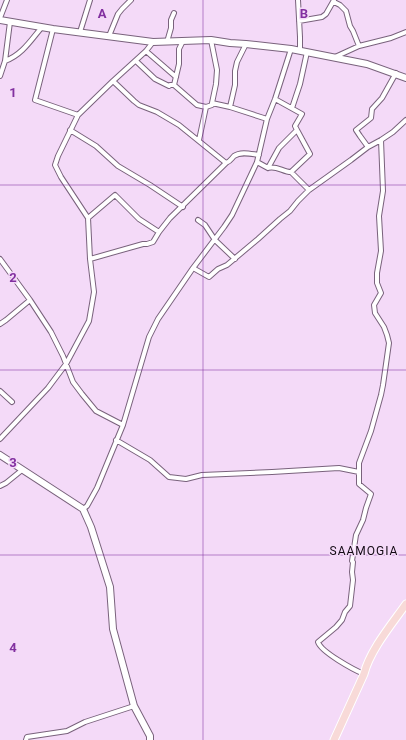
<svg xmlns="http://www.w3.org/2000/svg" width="406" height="740" viewBox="0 0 406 740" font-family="Roboto,sans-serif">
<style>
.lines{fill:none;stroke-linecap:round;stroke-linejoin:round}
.street-casing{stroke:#79627c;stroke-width:6}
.secondary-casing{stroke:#79627c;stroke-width:8}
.primary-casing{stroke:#fff;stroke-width:9}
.street{stroke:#fff;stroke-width:4}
.secondary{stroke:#fff;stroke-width:6}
.primary{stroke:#f8dad8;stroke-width:7}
.grid{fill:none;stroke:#8230a0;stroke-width:1;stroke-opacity:0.55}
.labels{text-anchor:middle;stroke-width:3;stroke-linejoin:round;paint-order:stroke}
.quarter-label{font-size:12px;letter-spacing:1px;fill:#120913;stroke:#f4daf8}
.grid-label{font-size:13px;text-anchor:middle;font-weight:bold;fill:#8230a0;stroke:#f4daf8;stroke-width:3;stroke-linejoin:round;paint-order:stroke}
</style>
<rect width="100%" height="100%" fill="#f4daf8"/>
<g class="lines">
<defs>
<path id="street" d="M 298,0 L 300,37 L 300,50
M 334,2 L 340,5 L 346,11 L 350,26 L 353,31 L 359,46
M 0,18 L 7,0
M 299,21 L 322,17 L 326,14 L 334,0
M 53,29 L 35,100 L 78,115
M 80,32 L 90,0
M 109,36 L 118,14 L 122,9 L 131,0
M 211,40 L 217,70 L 216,84 L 212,103
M 167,42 L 171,28 L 171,20 L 174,13
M 146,51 L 176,77
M 335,57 L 359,46 L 391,38 L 406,32
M 5,61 L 10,22
M 136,61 L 155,79 L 169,86 L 170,85 L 174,85 L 197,105 L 206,107
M 0,76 L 5,61 C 22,55 31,40 42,27
M 113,81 L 134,101 L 139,105 L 157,112 L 179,125 L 226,163
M 174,85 L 179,64 L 179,49 L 183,41
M 230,107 L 235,85 L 235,71 L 237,62 L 246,44
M 292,108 L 300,84 L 307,52
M 70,130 L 96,146 L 118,166 L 150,185 L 183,207
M 199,140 L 206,107 L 212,105 L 212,103 L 230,107 L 267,119
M 368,147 L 360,136 L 356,130 L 371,118 L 372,109 L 382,98 L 396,73
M 257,162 L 268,168 L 279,148 L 297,130 L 295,126 L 302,114 L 275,99
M 268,168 C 276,165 283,172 291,172 L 309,190
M 291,172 L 310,154 L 297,130
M 88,218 L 115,195 L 139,219 L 159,232
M 198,220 L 205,225 L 215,240 L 235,259
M 0,259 L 30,300 L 51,332 L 63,356 L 73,382 L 82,394 L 96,411 L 123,425
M 90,259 L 143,244 L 147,244 L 153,242 L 159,232 L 170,218 L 226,163 C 231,161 231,159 234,156 C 241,151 251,154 259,155
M 193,268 L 209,277 L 218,269 L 227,265 L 258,239 L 280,219 L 290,211 L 298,201 L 309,190 L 351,160 L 368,147 L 381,140 L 393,132 L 406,120
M 0,324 L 6,320 L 30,300
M 0,391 L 12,402
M 0,439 L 48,388 L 66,364 L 89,321 L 94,292 L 90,259 L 88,218 L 61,177 L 55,165 L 58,156 L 78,115 L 113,81 L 146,51 L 153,42
M 116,440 L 150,460 L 169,477 L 186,479 L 202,475 L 272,472 L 339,468 L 359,472
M 0,486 L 6,483 L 22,470
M 83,509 L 87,506 L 97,488 L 123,425 L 149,337 L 158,319 L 193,268 L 224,227 L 232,215 L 257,162 L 267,119 L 275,99 L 291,49
M 364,674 C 354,670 321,652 318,642 L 336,627 L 342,620 L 345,612 L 350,606 L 353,580 L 352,572 L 353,562 L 352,561 L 356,535 L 363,520 L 366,508 L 371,494 L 359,484 L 359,463 L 371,431 L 381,395 L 383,385 L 389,343 L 387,335 L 384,327 L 375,313 L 374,305 L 381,293 L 377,283 L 377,273 L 381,251 L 379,216 L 383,191 L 381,140
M 26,740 L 27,737 L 67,731 L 85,722 L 134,706"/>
<path id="secondary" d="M 0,20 L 53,29 L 153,42 L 211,40 L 230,43 L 246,44 L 291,49 L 367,64 L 406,78
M 0,455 L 83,509 L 91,527 L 110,587 L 113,629 L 134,706 L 150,736 L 150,740"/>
<path id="primary" d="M 334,740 L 364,674 C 370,650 392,624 406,604"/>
</defs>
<use href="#street" class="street-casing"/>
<use href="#secondary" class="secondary-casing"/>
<use href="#primary" class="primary-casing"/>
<use href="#street" class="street"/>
<use href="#secondary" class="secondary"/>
<use href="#primary" class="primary"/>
</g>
<path class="grid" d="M 203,0 L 203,740M 0,185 L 406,185M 0,370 L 406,370M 0,555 L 406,555"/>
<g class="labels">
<g class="quarter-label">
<text x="364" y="555">SAAMOGIA</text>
</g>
</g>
<g class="grid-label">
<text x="102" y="18">A</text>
<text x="304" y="18">B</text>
<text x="13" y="97">1</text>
<text x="13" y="282">2</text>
<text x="13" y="467">3</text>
<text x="13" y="652">4</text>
</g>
</svg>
